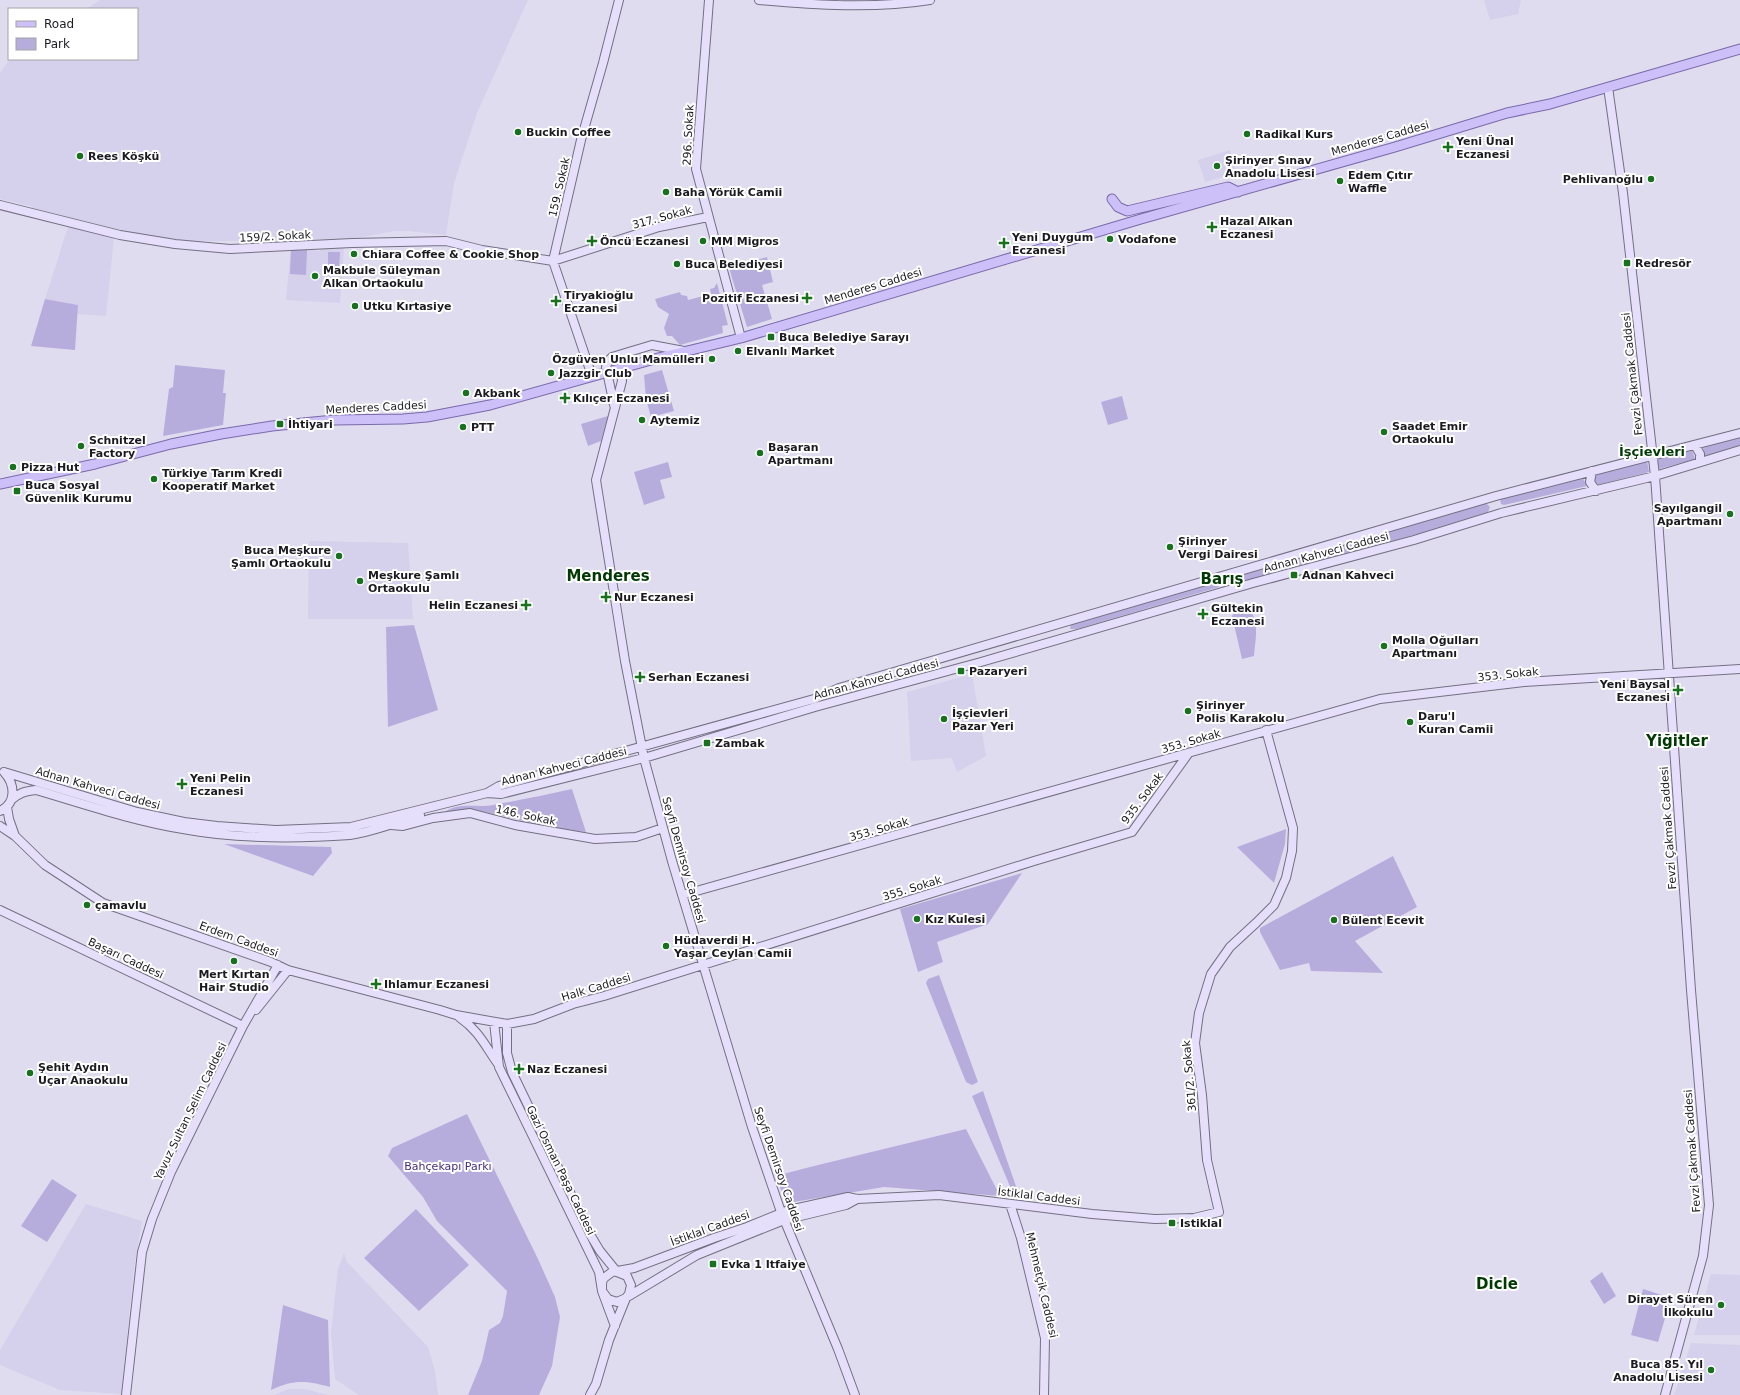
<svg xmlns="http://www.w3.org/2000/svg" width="1740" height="1395" viewBox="0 0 1740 1395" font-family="'DejaVu Sans',sans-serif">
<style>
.built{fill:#d5d0eb}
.green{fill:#b7addd}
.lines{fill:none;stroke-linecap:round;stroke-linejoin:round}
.secondary-casing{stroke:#737082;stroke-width:10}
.primary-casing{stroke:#796aa9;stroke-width:11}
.secondary{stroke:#e6dffb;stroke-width:8}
.primary{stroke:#cdbff7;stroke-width:9}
.poi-dot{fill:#18711d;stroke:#fff;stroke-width:1.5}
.labels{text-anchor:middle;stroke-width:4;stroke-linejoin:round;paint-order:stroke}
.poi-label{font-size:11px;font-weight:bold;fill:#1b1a21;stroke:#fff;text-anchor:start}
.street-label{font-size:11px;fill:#1b1a21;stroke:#fff}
.park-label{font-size:11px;fill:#462d7c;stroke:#fff}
.quarter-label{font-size:13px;font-weight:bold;fill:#003903;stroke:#fff}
.district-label{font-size:15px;font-weight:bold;fill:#003903;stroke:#fff}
</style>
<rect width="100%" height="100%" fill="#e0dcf0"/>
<path class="built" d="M 100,0 L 528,0 L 477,113 L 454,183 L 446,235 L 409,231 L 395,231 L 356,238 L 247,241 L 191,241 L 105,231 L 45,214 L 30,206 L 0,199 L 0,73 L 10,59 L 137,59 L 137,9 L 87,9 Z
M 1484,0 L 1521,0 L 1518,14 L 1490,20 Z
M 1230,150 L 1236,173 L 1205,182 L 1198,160 Z
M 68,227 L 114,237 L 106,316 L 77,314 L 78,305 L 45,299 Z
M 344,246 L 340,303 L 286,300 L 291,249 L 312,248 L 312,250 L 320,251 L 320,247 Z
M 309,541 L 408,543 L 413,619 L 308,619 Z
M 972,674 L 986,756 L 957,772 L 952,758 L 911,761 L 907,692 Z
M 86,1204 L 142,1221 L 134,1268 L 121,1394 L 60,1390 L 0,1365 L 0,1350 Z
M 344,1253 L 347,1262 L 428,1347 L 435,1371 L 438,1395 L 359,1395 L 335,1379 L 331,1333 L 338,1269 Z
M 1711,1274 L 1740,1275 L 1740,1335 L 1694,1335 Z
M 1691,1343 L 1740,1345 L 1740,1395 L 1674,1395 Z
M 289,1389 L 305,1389 L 328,1395 L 274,1395 Z"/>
<path class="green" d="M 291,249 L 307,250 L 306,275 L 290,274 Z
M 328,252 L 340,252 L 339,271 L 328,271 Z
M 767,257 L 773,282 L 762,285 L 772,319 L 747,327 L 729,268 Z
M 717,283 L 728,325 L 722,326 L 723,333 L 680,345 L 672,336 L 667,336 L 664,328 L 669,314 L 658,307 L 655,299 L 680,292 L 681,295 L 687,296 L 688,300 L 711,294 L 710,289 L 714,288 Z
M 45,299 L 78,305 L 75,350 L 31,346 Z
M 175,365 L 225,370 L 223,393 L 226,393 L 223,425 L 163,436 L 169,389 L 173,387 Z
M 662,370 L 674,411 L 651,417 L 646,399 L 644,375 Z
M 1122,396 L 1128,419 L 1108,425 L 1101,402 Z
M 608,416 L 601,441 L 588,446 L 581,424 Z
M 1740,437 L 1740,445 L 1705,456 L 1703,447 Z
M 1692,450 L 1695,459 L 1659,469 L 1657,459 Z
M 1647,461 L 1649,472 L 1598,485 L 1592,480 L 1593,474 Z
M 668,462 L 672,477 L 660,480 L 665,498 L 644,505 L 634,472 Z
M 1583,478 L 1587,486 L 1504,505 L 1501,504 L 1500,499 Z
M 1485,502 L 1490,507 L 1488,512 L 1414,535 L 1235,584 L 1231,581 L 1234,577 L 1379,535 Z
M 1217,581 L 1219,587 L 1077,629 L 1070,629 L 1071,624 Z
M 1243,607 C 1262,613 1255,641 1254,656 L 1242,659 L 1232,616 L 1237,608 Z
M 414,625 L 438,710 L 388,727 L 386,627 Z
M 572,789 L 586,832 L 556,829 L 473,809 L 464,809 L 451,814 L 445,812 C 458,802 478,808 493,805 C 520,800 545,795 572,789 Z
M 1286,829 L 1285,844 L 1274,883 L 1237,847 Z
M 224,844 L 331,847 L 332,853 L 313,876 Z
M 1393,856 L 1417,907 L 1355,941 L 1383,973 L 1311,971 L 1309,963 L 1280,970 L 1260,932 L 1260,928 Z
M 1022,873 L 988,924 L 937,942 L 943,962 L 918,972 L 900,909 Z
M 939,975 L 978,1082 L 972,1085 L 966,1082 L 926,983 L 928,979 Z
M 983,1091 L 1018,1192 L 1014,1196 L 972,1096 Z
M 467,1114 L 538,1259 L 555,1297 L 560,1317 L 552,1366 L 539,1395 L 468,1395 L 482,1361 L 489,1330 L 500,1323 L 503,1316 L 507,1291 L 437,1221 L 423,1197 L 388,1156 L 392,1148 Z
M 966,1129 L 1000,1196 L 884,1187 L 794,1202 C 783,1200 781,1189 777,1179 L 783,1174 L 814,1166 Z
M 52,1179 L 77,1195 L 47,1242 L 21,1226 Z
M 416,1209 L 469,1265 L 419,1311 L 364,1258 Z
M 1602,1272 L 1616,1296 L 1604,1304 L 1590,1281 Z
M 1643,1289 L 1671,1298 L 1658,1342 L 1631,1335 Z
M 283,1305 L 328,1320 L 330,1387 C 306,1381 295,1379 271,1390 Z"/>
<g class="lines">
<defs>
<path id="secondary" d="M 709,0 L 696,169 L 741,338
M 759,0 C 815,5 874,9 930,0
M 1608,87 L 1623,193 L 1655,476 L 1691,990 L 1709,1205 L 1703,1256 L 1665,1395
M 0,205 L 120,235 L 175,244 L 230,249 L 352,243 L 446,241 L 482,250 L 553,261 L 659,227 L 708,217
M 621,368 L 622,381 L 596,480 L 625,661 L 644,758 L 672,861 L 752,1127 L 781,1212 L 838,1349 L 855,1395
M 592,376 L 553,261 L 581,140 L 603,63 L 619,0
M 614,405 L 606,367 L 608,361 L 612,357 L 652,345 L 684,351
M 1695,445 L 1700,454 L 1700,462
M 1592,471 L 1590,482 L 1596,491
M 4,772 L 137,812 L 184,822 L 217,826 L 276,830 L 351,827 L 487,793 L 499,786 L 814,699 L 839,688 L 1496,496 L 1740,433
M 487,793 L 501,794 L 644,758 L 815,707 L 981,662 L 1253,583 L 1414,540 L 1501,513 L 1655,476 L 1740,450
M 11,800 C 19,793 25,791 36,790 C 84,804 133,821 183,829 C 237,839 295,839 350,835 C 369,833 401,821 420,815
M 7,807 L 9,819 L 15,836
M 0,811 C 17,803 15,784 4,772
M 391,825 L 403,826 L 433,818 L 470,813 L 515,825 L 595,839 L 636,837 L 663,828
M 0,826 L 15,836 L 45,865 L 103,903 L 271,962 L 288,970 L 440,1010 L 456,1015 L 507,1024 L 534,1019 L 573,1004 L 604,996 L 1034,861 L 1132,832 L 1188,754
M 682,895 L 1380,699 L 1524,682 L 1740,669
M 0,910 L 243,1026
M 256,1010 L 288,970
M 459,1017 C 479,1031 484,1044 498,1064
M 494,1022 L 499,1067 L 599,1272 L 602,1291 L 615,1326
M 507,1024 L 507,1053 L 512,1072 L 591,1236 L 600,1251 L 617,1272
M 1010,1204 L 1021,1238 L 1045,1338 L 1044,1395
M 617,1272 L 627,1276 L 631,1285 L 629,1294 L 626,1298 L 617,1302 L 608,1299 L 602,1291 L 602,1282 L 604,1278 L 612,1272 L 634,1268 L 714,1238 L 747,1227 L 789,1210 L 848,1197 L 857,1199 L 939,1195 L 1092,1214 L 1155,1219 L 1194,1218 L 1219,1212 L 1207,1160 L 1202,1095 L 1195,1043 L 1199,1013 L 1211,974 L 1230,947 L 1256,923 L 1274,905 L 1286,878 L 1292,851 L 1293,828 L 1266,730
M 629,1296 L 697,1255 L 784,1220 L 846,1205 L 857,1199
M 126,1395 L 142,1252 L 152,1219 L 171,1172 L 201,1111 L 243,1026 L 278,965
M 590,1395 L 596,1384 L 609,1340 L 626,1298"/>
<path id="primary" d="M 1112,199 L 1118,207 L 1127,211 L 1228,187 L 1238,192
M 0,484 L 95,464 L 171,444 L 221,434 L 272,426 L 334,420 L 403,419 L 427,417 L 490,405 L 658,358 L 741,338 L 1141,219 L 1395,147 L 1507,113 L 1550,104 L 1740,49"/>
</defs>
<use href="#secondary" class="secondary-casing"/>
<use href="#primary" class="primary-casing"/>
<use href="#secondary" class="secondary"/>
<use href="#primary" class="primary"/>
</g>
<g class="poi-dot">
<circle cx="518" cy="132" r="4"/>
<circle cx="1247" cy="134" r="4"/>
<path d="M1446 141h4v4h4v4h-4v4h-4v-4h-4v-4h4z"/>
<circle cx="80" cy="156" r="4"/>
<circle cx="1217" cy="166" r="4"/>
<circle cx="1651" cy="179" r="4"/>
<circle cx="1340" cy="181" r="4"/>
<circle cx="666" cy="192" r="4"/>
<path d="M1210 221h4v4h4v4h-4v4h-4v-4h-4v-4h4z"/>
<circle cx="1110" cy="239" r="4"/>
<path d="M590 235h4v4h4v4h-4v4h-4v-4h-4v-4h4z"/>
<circle cx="703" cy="241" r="4"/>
<path d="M1002 237h4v4h4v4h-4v4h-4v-4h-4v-4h4z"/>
<circle cx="354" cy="254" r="4"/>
<rect x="1623" y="259" width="8" height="8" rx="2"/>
<circle cx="677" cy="264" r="4"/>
<circle cx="315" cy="276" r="4"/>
<path d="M805 292h4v4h4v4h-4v4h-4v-4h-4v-4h4z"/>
<path d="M554 295h4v4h4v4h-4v4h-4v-4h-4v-4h4z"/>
<circle cx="355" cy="306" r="4"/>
<rect x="767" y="333" width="8" height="8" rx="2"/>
<circle cx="738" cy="351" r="4"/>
<circle cx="712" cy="359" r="4"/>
<circle cx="551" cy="373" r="4"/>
<circle cx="466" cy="393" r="4"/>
<path d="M563 392h4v4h4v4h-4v4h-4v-4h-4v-4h4z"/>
<circle cx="642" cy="420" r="4"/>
<rect x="276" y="420" width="8" height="8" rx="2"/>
<circle cx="463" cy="427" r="4"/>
<circle cx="1384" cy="432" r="4"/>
<circle cx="81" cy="446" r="4"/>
<circle cx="760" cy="453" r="4"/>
<circle cx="13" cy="467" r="4"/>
<circle cx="154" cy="479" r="4"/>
<rect x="13" y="487" width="8" height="8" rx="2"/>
<circle cx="1730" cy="514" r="4"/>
<circle cx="1170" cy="547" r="4"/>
<circle cx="339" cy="556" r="4"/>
<rect x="1290" y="571" width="8" height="8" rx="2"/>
<circle cx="360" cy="581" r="4"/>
<path d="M604 591h4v4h4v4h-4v4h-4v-4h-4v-4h4z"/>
<path d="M524 599h4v4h4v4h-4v4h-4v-4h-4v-4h4z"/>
<path d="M1201 608h4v4h4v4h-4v4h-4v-4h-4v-4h4z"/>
<circle cx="1384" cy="646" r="4"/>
<rect x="957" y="667" width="8" height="8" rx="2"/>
<path d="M638 671h4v4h4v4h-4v4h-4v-4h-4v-4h4z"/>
<path d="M1676 684h4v4h4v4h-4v4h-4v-4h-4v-4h4z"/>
<circle cx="1188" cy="711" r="4"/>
<circle cx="944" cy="719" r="4"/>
<circle cx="1410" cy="722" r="4"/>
<rect x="703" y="739" width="8" height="8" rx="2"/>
<path d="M180 778h4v4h4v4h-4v4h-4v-4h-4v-4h4z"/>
<circle cx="87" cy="905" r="4"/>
<circle cx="917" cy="919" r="4"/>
<circle cx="1334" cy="920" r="4"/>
<circle cx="666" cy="946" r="4"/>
<circle cx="234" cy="961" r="4"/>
<path d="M374 978h4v4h4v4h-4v4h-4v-4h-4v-4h4z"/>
<path d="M517 1063h4v4h4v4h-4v4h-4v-4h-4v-4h4z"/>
<circle cx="30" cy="1073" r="4"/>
<rect x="1168" y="1219" width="8" height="8" rx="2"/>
<rect x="709" y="1260" width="8" height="8" rx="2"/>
<circle cx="1721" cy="1305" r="4"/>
<circle cx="1711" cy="1370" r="4"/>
</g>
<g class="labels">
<g class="poi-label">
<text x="526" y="136">Buckin Coffee</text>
<text x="1255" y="138">Radikal Kurs</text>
<text x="1456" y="145">Yeni Ünal<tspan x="1456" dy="13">Eczanesi</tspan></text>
<text x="88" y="160">Rees Köşkü</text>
<text x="1225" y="164">Şirinyer Sınav<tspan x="1225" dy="13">Anadolu Lisesi</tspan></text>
<text x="1348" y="179">Edem Çıtır<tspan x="1348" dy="13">Waffle</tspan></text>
<text x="1643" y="183" text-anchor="end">Pehlivanoğlu</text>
<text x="674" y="196">Baha Yörük Camii</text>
<text x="1220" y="225">Hazal Alkan<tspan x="1220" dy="13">Eczanesi</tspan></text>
<text x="1012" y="241">Yeni Duygum<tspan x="1012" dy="13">Eczanesi</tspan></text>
<text x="1118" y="243">Vodafone</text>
<text x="600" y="245">Öncü Eczanesi</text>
<text x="711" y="245">MM Migros</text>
<text x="362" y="258">Chiara Coffee &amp; Cookie Shop</text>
<text x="1635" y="267">Redresör</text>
<text x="685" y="268">Buca Belediyesi</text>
<text x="323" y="274">Makbule Süleyman<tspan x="323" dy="13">Alkan Ortaokulu</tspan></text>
<text x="564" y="299">Tiryakioğlu<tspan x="564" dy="13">Eczanesi</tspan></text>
<text x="799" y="302" text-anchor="end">Pozitif Eczanesi</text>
<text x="363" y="310">Utku Kırtasiye</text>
<text x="779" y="341">Buca Belediye Sarayı</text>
<text x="746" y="355">Elvanlı Market</text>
<text x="704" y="363" text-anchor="end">Özgüven Unlu Mamülleri</text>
<text x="559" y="377">Jazzgir Club</text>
<text x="474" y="397">Akbank</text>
<text x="573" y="402">Kılıçer Eczanesi</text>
<text x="650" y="424">Aytemiz</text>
<text x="288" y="428">İhtiyari</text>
<text x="1392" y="430">Saadet Emir<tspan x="1392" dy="13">Ortaokulu</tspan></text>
<text x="471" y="431">PTT</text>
<text x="89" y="444">Schnitzel<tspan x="89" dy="13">Factory</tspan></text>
<text x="768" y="451">Başaran<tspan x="768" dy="13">Apartmanı</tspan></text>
<text x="21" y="471">Pizza Hut</text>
<text x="162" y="477">Türkiye Tarım Kredi<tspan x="162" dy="13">Kooperatif Market</tspan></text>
<text x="25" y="489">Buca Sosyal<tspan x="25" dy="13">Güvenlik Kurumu</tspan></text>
<text x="1722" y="512" text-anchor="end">Sayılgangil<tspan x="1722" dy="13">Apartmanı</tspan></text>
<text x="1178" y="545">Şirinyer<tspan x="1178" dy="13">Vergi Dairesi</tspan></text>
<text x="331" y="554" text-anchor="end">Buca Meşkure<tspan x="331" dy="13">Şamlı Ortaokulu</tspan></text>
<text x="368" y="579">Meşkure Şamlı<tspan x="368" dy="13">Ortaokulu</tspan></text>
<text x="1302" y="579">Adnan Kahveci</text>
<text x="614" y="601">Nur Eczanesi</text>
<text x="518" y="609" text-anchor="end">Helin Eczanesi</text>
<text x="1211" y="612">Gültekin<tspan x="1211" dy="13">Eczanesi</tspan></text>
<text x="1392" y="644">Molla Oğulları<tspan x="1392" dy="13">Apartmanı</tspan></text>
<text x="969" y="675">Pazaryeri</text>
<text x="648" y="681">Serhan Eczanesi</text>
<text x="1670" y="688" text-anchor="end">Yeni Baysal<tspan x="1670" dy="13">Eczanesi</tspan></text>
<text x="1196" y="709">Şirinyer<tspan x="1196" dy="13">Polis Karakolu</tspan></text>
<text x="952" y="717">İşçievleri<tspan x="952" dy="13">Pazar Yeri</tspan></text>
<text x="1418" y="720">Daru'l<tspan x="1418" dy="13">Kuran Camii</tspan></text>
<text x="715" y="747">Zambak</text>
<text x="190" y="782">Yeni Pelin<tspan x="190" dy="13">Eczanesi</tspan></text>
<text x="95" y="909">çamavlu</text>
<text x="925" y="923">Kız Kulesi</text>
<text x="1342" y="924">Bülent Ecevit</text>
<text x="674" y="944">Hüdaverdi H.<tspan x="674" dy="13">Yaşar Ceylan Camii</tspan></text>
<text x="234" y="978" text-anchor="middle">Mert Kırtan<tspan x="234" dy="13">Hair Studio</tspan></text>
<text x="384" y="988">Ihlamur Eczanesi</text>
<text x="38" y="1071">Şehit Aydın<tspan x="38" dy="13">Uçar Anaokulu</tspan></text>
<text x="527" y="1073">Naz Eczanesi</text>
<text x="1180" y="1227">Istiklal</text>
<text x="721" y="1268">Evka 1 Itfaiye</text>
<text x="1713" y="1303" text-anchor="end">Dirayet Süren<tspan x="1713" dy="13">İlkokulu</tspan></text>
<text x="1703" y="1368" text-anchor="end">Buca 85. Yıl<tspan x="1703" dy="13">Anadolu Lisesi</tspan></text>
</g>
<g class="street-label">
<text transform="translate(688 135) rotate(-87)" y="4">296. Sokak</text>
<text transform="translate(1380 138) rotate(-16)" y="4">Menderes Caddesi</text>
<text transform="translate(559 187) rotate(-77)" y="4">159. Sokak</text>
<text transform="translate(662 217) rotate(-15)" y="4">317. Sokak</text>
<text transform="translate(275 236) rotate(-3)" y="4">159/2. Sokak</text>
<text transform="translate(873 286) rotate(-17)" y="4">Menderes Caddesi</text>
<text transform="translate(1632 374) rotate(-96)" y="4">Fevzi Çakmak Caddesi</text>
<text transform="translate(376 407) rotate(-3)" y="4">Menderes Caddesi</text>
<text transform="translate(1326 552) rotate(-15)" y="4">Adnan Kahveci Caddesi</text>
<text transform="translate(1508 674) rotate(-6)" y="4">353. Sokak</text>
<text transform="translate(876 679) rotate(-15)" y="4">Adnan Kahveci Caddesi</text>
<text transform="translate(1191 741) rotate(-16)" y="4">353. Sokak</text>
<text transform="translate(564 766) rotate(-14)" y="4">Adnan Kahveci Caddesi</text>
<text transform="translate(98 788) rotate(16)" y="4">Adnan Kahveci Caddesi</text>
<text transform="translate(1142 798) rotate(-53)" y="4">935. Sokak</text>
<text transform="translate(526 815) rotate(12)" y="4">146. Sokak</text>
<text transform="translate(1668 828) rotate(-94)" y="4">Fevzi Çakmak Caddesi</text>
<text transform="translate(879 829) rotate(-16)" y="4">353. Sokak</text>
<text transform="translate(684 860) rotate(74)" y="4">Seyfi Demirsoy Caddesi</text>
<text transform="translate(912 888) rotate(-17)" y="4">355. Sokak</text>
<text transform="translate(239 939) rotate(20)" y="4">Erdem Caddesi</text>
<text transform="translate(126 958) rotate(25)" y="4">Başarı Caddesi</text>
<text transform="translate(596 987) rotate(-17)" y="4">Halk Caddesi</text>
<text transform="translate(1189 1076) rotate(-95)" y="4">361/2. Sokak</text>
<text transform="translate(190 1111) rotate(-64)" y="4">Yavuz Sultan Selim Caddesi</text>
<text transform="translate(1692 1151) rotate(-94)" y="4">Fevzi Çakmak Caddesi</text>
<text transform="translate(779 1169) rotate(71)" y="4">Seyfi Demirsoy Caddesi</text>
<text transform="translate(561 1170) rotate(64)" y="4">Gazi Osman Paşa Caddesi</text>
<text transform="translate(1039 1196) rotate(7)" y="4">İstiklal Caddesi</text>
<text transform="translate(710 1228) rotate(-20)" y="4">İstiklal Caddesi</text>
<text transform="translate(1042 1285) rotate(77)" y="4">Mehmetçik Caddesi</text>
</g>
<g class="park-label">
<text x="448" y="1170">Bahçekapı Parkı</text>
</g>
<g class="quarter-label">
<text x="1652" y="456">İşçievleri</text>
</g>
<g class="district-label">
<text x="608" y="581">Menderes</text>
<text x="1222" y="584">Barış</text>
<text x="1677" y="746">Yiğitler</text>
<text x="1497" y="1289">Dicle</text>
</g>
</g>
<rect x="8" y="8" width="130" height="52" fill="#ffffff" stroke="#a4a3a6"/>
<rect x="16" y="21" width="20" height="6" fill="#cdbff7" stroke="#a4a3a6"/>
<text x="44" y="28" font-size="12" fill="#1b1a21">Road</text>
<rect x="16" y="38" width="20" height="12" fill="#b7addd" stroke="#a4a3a6"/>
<text x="44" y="48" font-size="12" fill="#1b1a21">Park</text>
</svg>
